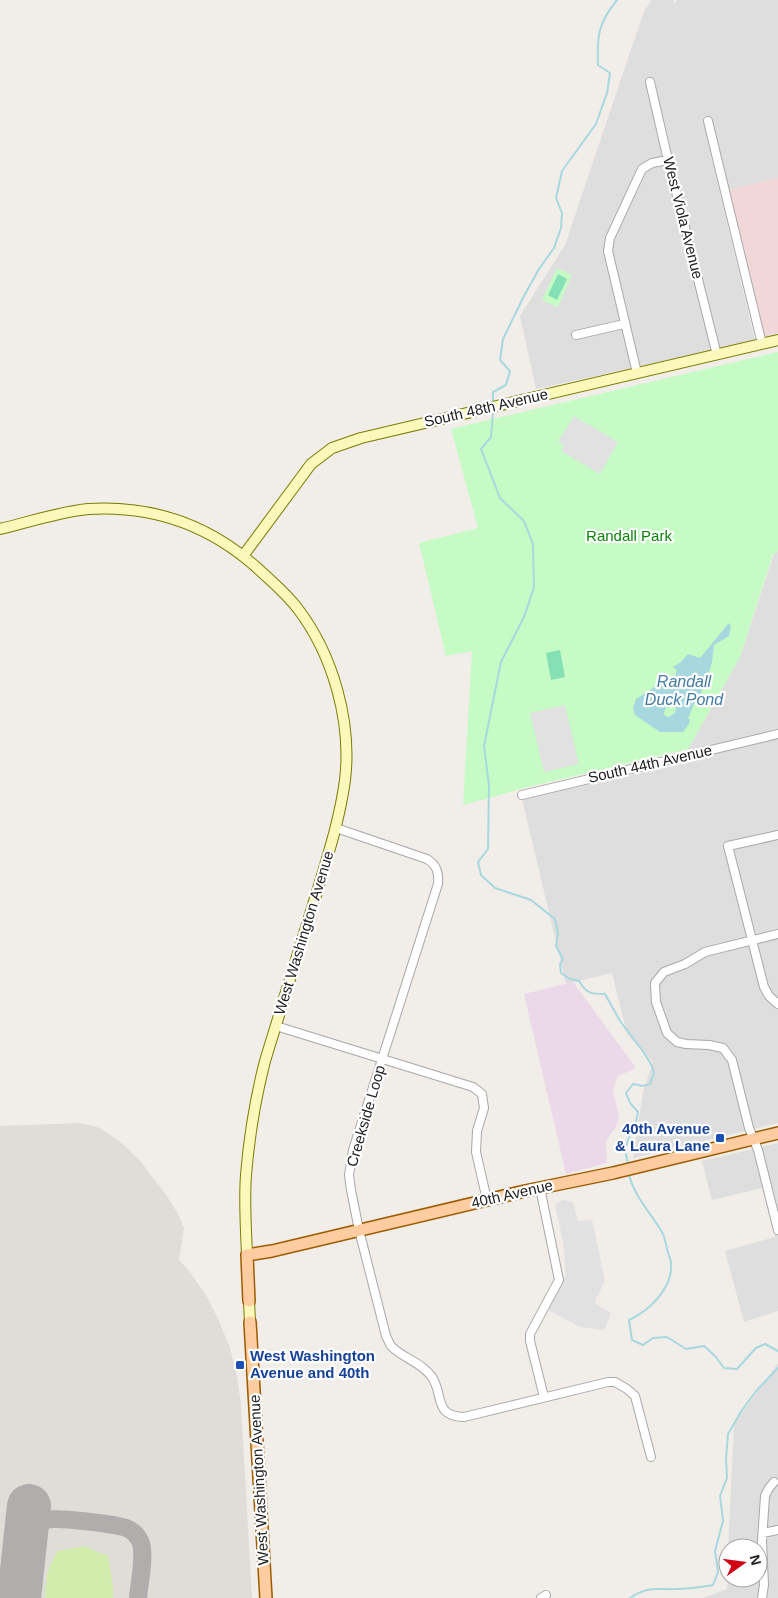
<svg xmlns="http://www.w3.org/2000/svg" width="778" height="1598" viewBox="0 0 778 1598" font-family="Arial,sans-serif">
<style>
.residential{fill:#dfdede}
.commercial{fill:#f2d7d8}
.industrial{fill:#ebd9e9}
.airport{fill:#e0ddd9}
.grass{fill:#d2ecad}
.park{fill:#c6fbc5}
.pitch{fill:#85e1b5}
.parking{fill:#e1e1e1}
.water{fill:#a8d8df;fill-rule:evenodd}
.lines{fill:none;stroke-linecap:round;stroke-linejoin:round}
.stream{stroke:#a8d8df;stroke-width:2}
.taxiway{stroke:#b0aeac;stroke-width:18}
.runway{stroke:#b0aeac;stroke-width:44}
.street-casing{stroke:#a8a8a8;stroke-width:10}
.secondary-casing{stroke:#7b7d03;stroke-width:12}
.primary-casing{stroke:#9e5c00;stroke-width:14}
.street{stroke:#fff;stroke-width:8}
.secondary{stroke:#fbf8bc;stroke-width:10}
.primary{stroke:#fdcda1;stroke-width:11}
.transit-dot{fill:#1a4fb4;stroke:#fff;stroke-width:2}
.labels{text-anchor:middle;stroke-width:4.5;stroke-linejoin:round;paint-order:stroke}
.street-label{font-size:15px;fill:#212121;stroke:#fff}
.park-label{font-size:15px;fill:#0b840a;stroke:#fff}
.transit-label{font-size:15px;font-weight:bold;fill:#164399;stroke:#fff;text-anchor:end}
.water-label{font-size:16px;font-style:italic;fill:#447ca4;stroke:#fff}
</style>
<rect width="100%" height="100%" fill="#f1ede8"/>
<path class="residential" d="M 652,0 L 674,0 L 675,4 L 677,0 L 778,0 L 778,178 L 729,190 L 719,148 L 710,151 L 755,341 L 536,389 L 520,316 L 565,245 L 644,11 Z
M 778,551 L 778,1123 L 633,1158 L 643,1092 L 653,1062 L 627,1034 L 612,973 L 566,984 L 522,799 L 691,762 L 688,749 L 740,657 L 774,554 Z
M 778,1143 L 778,1311 L 744,1322 L 725,1251 L 775,1237 L 762,1188 L 712,1200 L 702,1161 Z
M 778,1363 L 778,1598 L 703,1598 L 727,1589 L 728,1557 L 728,1578 L 758,1578 L 758,1548 L 728,1548 L 734,1424 Z"/>
<path class="commercial" d="M 778,178 L 778,333 L 765,337 L 729,190 Z"/>
<path class="industrial" d="M 573,982 L 636,1068 L 618,1076 L 613,1090 L 619,1117 L 616,1127 L 606,1141 L 607,1163 L 566,1174 L 524,994 Z"/>
<path class="airport" d="M 80,1123 L 100,1128 L 123,1144 L 141,1162 L 167,1196 L 179,1216 L 184,1228 L 179,1260 L 189,1271 L 206,1295 L 219,1321 L 230,1348 L 237,1376 L 241,1405 L 252,1598 L 0,1598 L 0,1126 Z"/>
<path class="grass" d="M 84,1546 L 108,1556 L 113,1586 L 113,1598 L 45,1598 L 47,1573 L 57,1551 Z"/>
<path class="park" d="M 557,268 L 572,275 L 558,307 L 542,300 Z
M 778,352 L 778,551 L 773,554 L 740,657 L 688,749 L 532,786 L 463,805 L 472,651 L 446,656 L 419,543 L 478,528 L 451,429 Z"/>
<path class="pitch" d="M 558,274 L 567,279 L 557,300 L 548,295 Z
M 560,650 L 565,677 L 551,680 L 546,653 Z"/>
<path class="parking" d="M 574,416 L 618,442 L 600,474 L 561,451 L 564,446 L 558,442 Z
M 565,705 L 579,764 L 544,772 L 530,713 Z
M 563,1200 L 573,1202 L 578,1221 L 592,1220 L 605,1281 L 594,1303 L 611,1313 L 604,1330 L 581,1327 L 548,1310 L 566,1275 L 563,1242 L 555,1204 Z"/>
<path class="water" d="M 729,623 L 731,626 L 729,636 L 714,645 L 712,662 L 709,672 L 703,681 L 701,696 L 694,704 L 688,719 L 690,719 L 689,724 L 683,732 L 660,732 L 635,715 L 633,708 L 636,699 L 659,684 L 665,676 L 671,680 L 675,676 L 677,670 L 673,667 L 681,662 L 688,654 L 700,658 ZM 672,705 L 676,708 L 675,713 L 669,717 L 665,716 L 664,713 L 666,707 Z"/>
<g class="lines">
<path class="stream" d="M 493,402 L 493,392 L 506,385 L 510,371 L 500,360 L 503,339 L 524,296 L 539,269 L 554,248 L 561,228 L 562,213 L 556,198 L 562,171 L 596,124 L 607,93 L 610,73 L 598,65 C 597,36 598,23 617,0
M 493,412 L 491,437 L 481,449 L 500,498 L 524,521 L 533,544 L 534,587 L 524,617 L 501,662 L 484,746 L 489,786 L 488,849 L 478,862 L 481,875 L 495,888 L 531,900 L 555,919 L 558,933 L 556,946 L 563,959 L 560,964 L 561,973 L 570,979 L 579,981 C 587,994 591,994 605,994 L 620,1021 L 642,1050 L 651,1064 L 654,1073 L 650,1084 L 643,1086 L 633,1084 L 626,1093 L 630,1103 L 638,1112 L 635,1127 L 630,1134 L 625,1150 L 628,1164
M 629,1174 C 634,1197 652,1214 663,1234 C 665,1239 666,1244 667,1249 C 668,1254 671,1259 671,1264 C 673,1288 649,1311 629,1320 L 632,1340 L 643,1345 L 653,1338 L 667,1337 L 686,1349 L 704,1346 L 715,1356 L 724,1368 L 737,1369 L 756,1348 L 765,1344 L 778,1351
M 630,1598 C 650,1585 656,1590 677,1589 C 689,1589 701,1587 713,1585 L 718,1572 L 715,1551 L 723,1521 L 720,1496 L 727,1478 L 726,1459 L 728,1434 L 742,1410 L 757,1390 L 778,1368"/>
<path class="taxiway" d="M 25,1537 C 30,1530 37,1523 46,1520 C 56,1517 116,1524 126,1528 C 132,1530 137,1535 140,1541 C 146,1553 139,1584 138,1598"/>
<path class="runway" d="M 19,1598 L 29,1506"/>
<defs>
<path id="street" d="M 650,82 L 668,160 L 717,355
M 708,121 L 762,344
M 576,335 L 624,324
M 637,373 L 608,251 L 610,238 L 642,169 L 652,163 L 668,160
M 522,795 L 778,734
M 336,828 L 427,859 C 437,865 439,873 438,884 L 353,1150 L 349,1175 L 351,1190 L 359,1230 L 386,1336 C 388,1339 389,1344 392,1347 C 403,1358 421,1362 432,1377 C 444,1395 433,1416 464,1417 L 608,1382 L 615,1382 L 620,1385 L 627,1389 L 635,1396 L 651,1457
M 778,835 L 728,846 L 764,987 L 769,996 L 778,1004
M 778,934 L 705,952 L 685,964 L 664,972 L 655,983 L 656,1002 L 667,1033 L 677,1042 L 686,1044 L 709,1045 L 723,1048 L 732,1060 L 749,1128 L 758,1150 L 778,1230
M 276,1026 L 473,1087 L 482,1094 L 484,1108 L 477,1131 L 476,1152 L 487,1200
M 540,1188 L 559,1280 L 530,1334 L 530,1341 L 544,1397
M 763,1533 L 778,1530
M 541,1598 L 546,1595
M 762,1598 L 764,1585 L 762,1541 L 765,1496 L 769,1488 L 774,1482"/>
<path id="secondary" d="M 0,529 C 29,522 59,512 88,509 C 152,505 207,524 255,566 C 270,580 286,593 298,609 C 333,655 352,722 345,780 C 340,818 328,855 317,892 C 305,930 293,969 281,1008 C 276,1027 269,1046 264,1065 C 255,1101 249,1138 246,1175 C 244,1201 246,1229 247,1255
M 243,556 L 311,464 L 332,448 L 361,438 L 778,340
M 249,1301 L 250,1322"/>
<path id="primary" d="M 249,1301 L 247,1255 L 272,1251 L 525,1191 L 613,1173 L 778,1133
M 250,1322 L 266,1598"/>
</defs>
<use href="#street" class="street-casing"/>
<use href="#secondary" class="secondary-casing"/>
<use href="#primary" class="primary-casing"/>
<use href="#street" class="street"/>
<use href="#secondary" class="secondary"/>
<use href="#primary" class="primary"/>
</g>
<g class="transit-dot">
<rect x="715" y="1133" width="10" height="10" rx="2.5"/>
<rect x="235" y="1360" width="10" height="10" rx="2.5"/>
</g>
<g class="labels">
<g class="street-label">
<text transform="translate(683 218) rotate(76)" y="5">West Viola Avenue</text>
<text transform="translate(486 408) rotate(-13)" y="5">South 48th Avenue</text>
<text transform="translate(650 764) rotate(-13)" y="5">South 44th Avenue</text>
<text transform="translate(304 933) rotate(-73)" y="5">West Washington Avenue</text>
<text transform="translate(366 1116) rotate(-74)" y="5">Creekside Loop</text>
<text transform="translate(512 1194) rotate(-13)" y="5">40th Avenue</text>
<text transform="translate(259 1480) rotate(-93)" y="5">West Washington Avenue</text>
</g>
<g class="park-label">
<text x="629" y="541">Randall Park</text>
</g>
<g class="transit-label">
<text x="710" y="1134">40th Avenue<tspan x="710" dy="17">&amp; Laura Lane</tspan></text>
<text x="250" y="1361" text-anchor="start">West Washington<tspan x="250" dy="17">Avenue and 40th</tspan></text>
</g>
<g class="water-label">
<text x="684" y="687">Randall<tspan x="684" dy="18">Duck Pond</tspan></text>
</g>
</g>
<g transform="translate(743 1563) rotate(76)"><circle r="24" fill="#ffffff" stroke="#a6a6a6"/>
<path d="M0-4L9 19L0 12L-9 19Z" fill="#d20013"/>
<text y="-8" font-size="14" font-weight="bold" text-anchor="middle" fill="#212121">N</text>
</g>
</svg>
